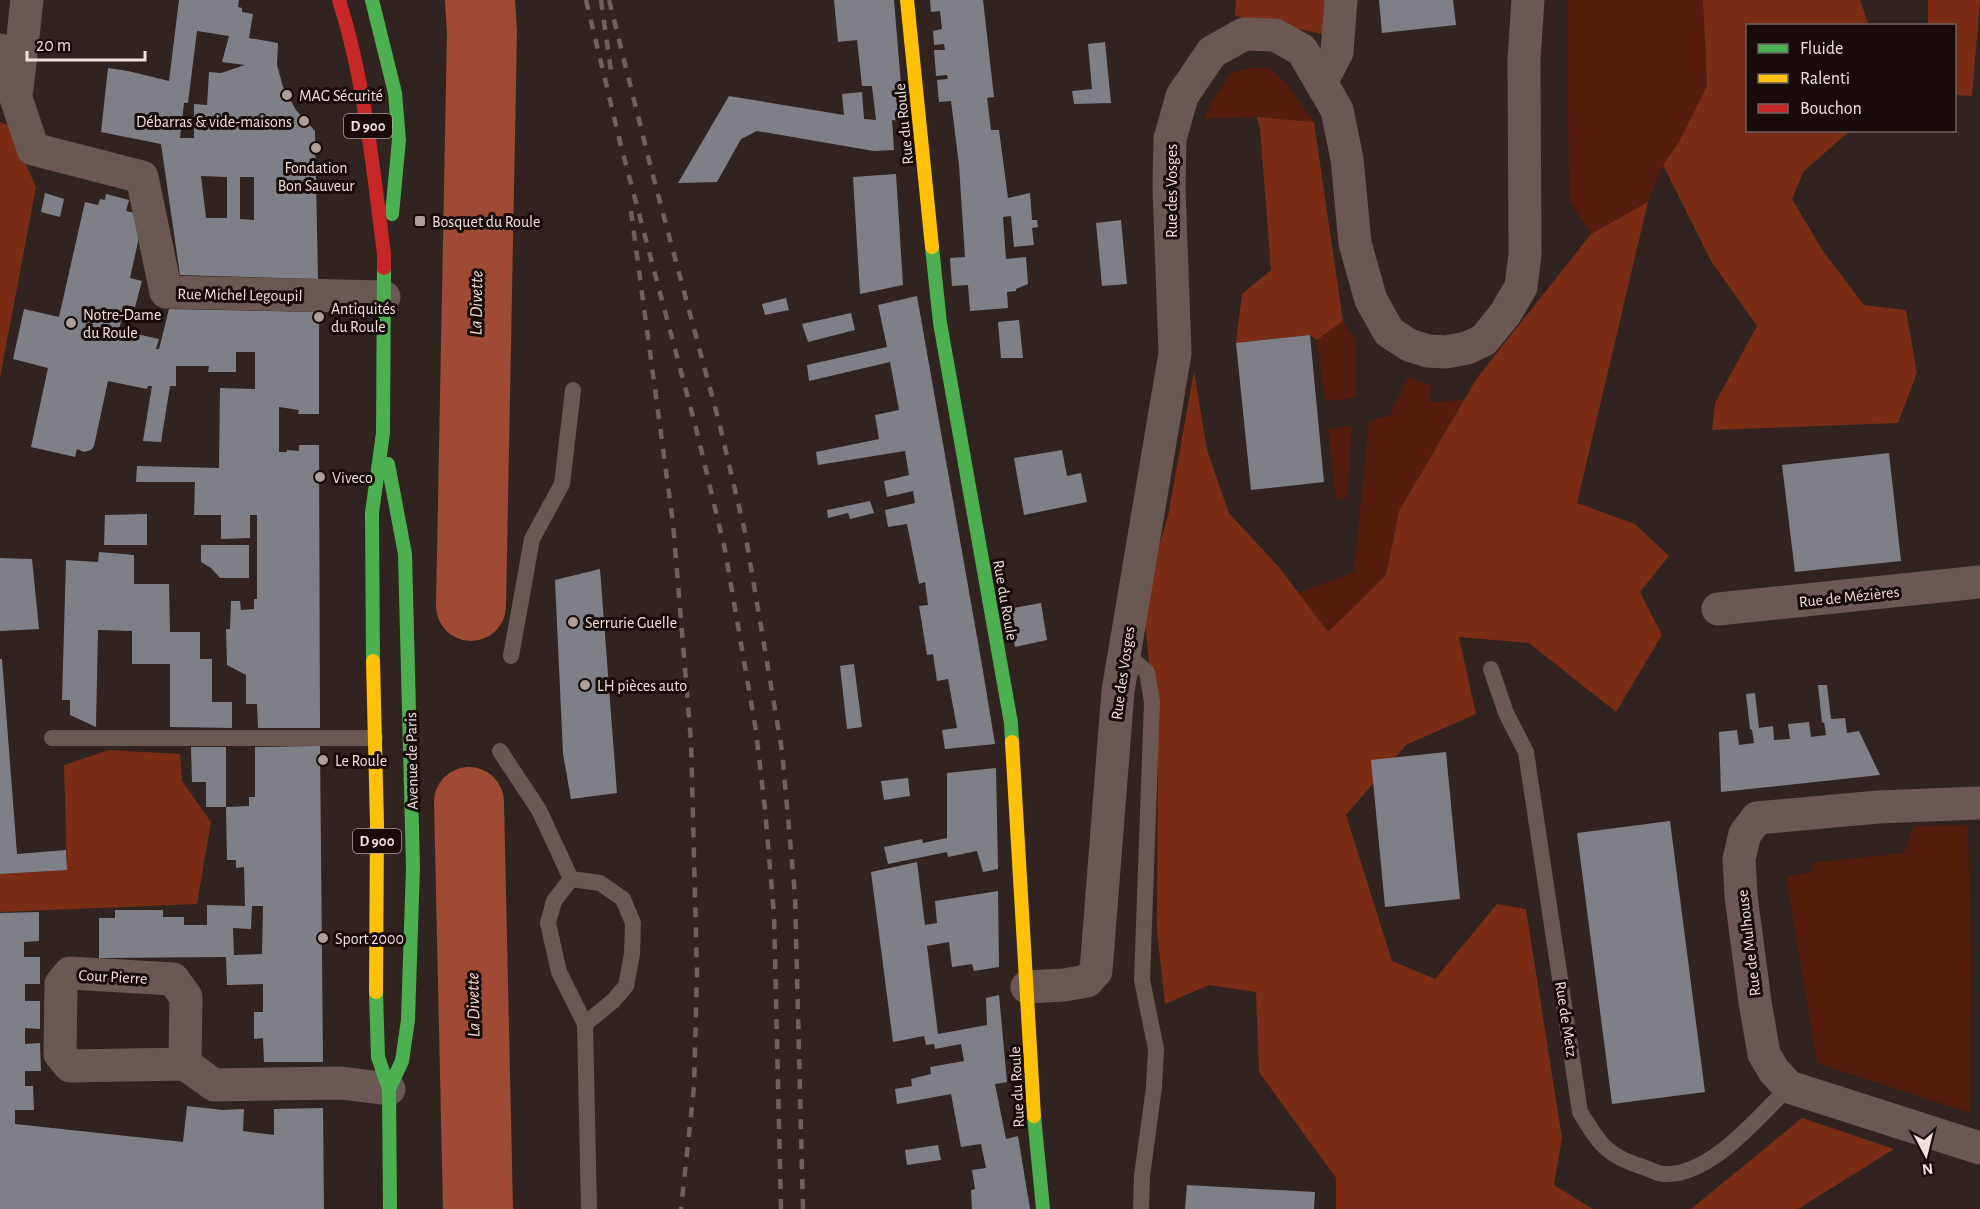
<svg xmlns="http://www.w3.org/2000/svg" width="1980" height="1209" viewBox="0 0 1980 1209" font-family="'Alegreya Sans',sans-serif">
<style>
.green{fill:#551d0d}
.forest{fill:#7a2c15}
.lines{fill:none;stroke-linecap:round;stroke-linejoin:round}
.river{stroke:#9f4a32;stroke-width:70}
.building{fill:#7f8087;fill-rule:evenodd}
.lane{stroke:#6b5852;stroke-width:16}
.street{stroke:#6b5852;stroke-width:33}
.fast{stroke:#4caf50;stroke-width:14}
.slow{stroke:#ffc107;stroke-width:14}
.jam{stroke:#c62828;stroke-width:14}
.rail{stroke:#6f615d;stroke-width:4.5;stroke-dasharray:10 10;stroke-linecap:butt}
.poi-dot{fill:#ad9e9a;stroke:#170c09;stroke-width:2}
.labels{text-anchor:middle;stroke-width:6;stroke-linejoin:round;paint-order:stroke}
.shield{fill:#170c09;stroke:#b0a19d;stroke-width:1.5}
.shield-label{font-size:15px;font-weight:bold;fill:#f1e1dc}
.poi-label{font-size:16px;fill:#f1e1dc;stroke:#170c09;text-anchor:start}
.street-label{font-size:16px;fill:#f1e1dc;stroke:#170c09}
.water-label{font-size:18px;font-style:italic;fill:#f8ddd5;stroke:#170c09}
</style>
<rect width="100%" height="100%" fill="#302320"/>
<path class="green" d="M 1567,0 L 1703,0 L 1707,86 L 1679,142 L 1663,165 L 1648,202 L 1591,234 L 1569,201 Z
M 1252,68 L 1270,68 L 1288,85 L 1314,122 L 1257,117 L 1204,119 L 1212,101 L 1232,72 Z
M 1343,321 L 1356,341 L 1356,398 L 1325,401 L 1317,340 Z
M 1408,377 L 1431,385 L 1430,402 L 1464,400 L 1399,511 L 1386,575 L 1328,632 L 1298,593 L 1354,572 L 1369,420 L 1389,416 Z
M 1352,426 L 1347,497 L 1336,500 L 1328,429 Z
M 1968,825 L 1971,962 L 1970,1113 L 1817,1063 L 1786,877 L 1813,872 L 1811,863 L 1904,853 L 1914,826 Z"/>
<path class="forest" d="M 1236,0 L 1325,0 L 1322,34 L 1235,16 Z
M 1703,0 L 1860,0 L 1869,25 L 1748,26 L 1748,130 L 1850,131 L 1804,171 L 1792,199 L 1823,251 L 1864,305 L 1906,310 L 1917,373 L 1898,423 L 1712,430 L 1715,403 L 1757,326 L 1711,261 L 1663,165 L 1679,142 L 1707,86 Z
M 1928,0 L 1980,0 L 1972,96 L 1955,95 L 1954,26 L 1928,25 Z
M 1257,117 L 1314,122 L 1343,321 L 1317,340 L 1310,335 L 1236,343 L 1242,294 L 1271,270 L 1260,128 Z
M 0,122 L 8,125 L 36,187 L 0,378 Z
M 1648,202 L 1577,503 L 1635,524 L 1669,556 L 1640,592 L 1662,635 L 1616,712 L 1529,643 L 1459,637 L 1476,714 L 1406,745 L 1346,815 L 1392,961 L 1435,979 L 1497,904 L 1526,909 L 1562,1138 L 1554,1185 L 1593,1209 L 1336,1209 L 1336,1178 L 1259,1072 L 1256,992 L 1209,985 L 1165,1004 L 1157,930 L 1158,753 L 1143,600 L 1168,516 L 1194,371 L 1207,450 L 1229,513 L 1279,567 L 1328,632 L 1386,575 L 1399,511 L 1477,378 L 1591,234 Z
M 109,750 L 180,754 L 182,781 L 211,822 L 197,904 L 0,912 L 0,874 L 67,870 L 64,765 Z
M 1802,1118 L 1894,1149 L 1798,1209 L 1691,1209 Z"/>
<g class="lines">
<path class="river" d="M 471,606 L 482,32 L 480,0
M 469,802 L 478,1209"/>
</g>
<path class="building" d="M 179,0 L 239,0 L 238,7 L 242,8 L 242,12 L 253,14 L 249,38 L 278,43 L 277,65 L 283,87 L 296,110 L 315,131 L 318,279 L 180,275 L 161,144 L 101,132 L 108,68 L 128,71 L 169,81 ZM 197,31 L 229,36 L 222,62 L 245,65 L 221,73 L 209,72 L 207,105 L 194,104 L 194,138 L 180,138 L 184,103 L 188,103 ZM 201,176 L 227,177 L 227,218 L 206,218 ZM 240,177 L 254,177 L 254,220 L 240,219 Z
M 834,0 L 894,0 L 904,121 L 892,120 L 894,150 L 874,151 L 757,131 L 741,139 L 717,182 L 678,183 L 729,96 L 844,115 L 842,94 L 862,92 L 864,119 L 876,120 L 872,86 L 862,86 L 857,40 L 838,42 Z
M 930,0 L 983,0 L 994,97 L 987,98 L 991,130 L 999,130 L 1008,198 L 1030,193 L 1032,220 L 1037,220 L 1038,227 L 1032,228 L 1034,245 L 1014,247 L 1011,216 L 1003,217 L 1006,259 L 1026,257 L 1028,284 L 1016,289 L 1016,291 L 1007,292 L 1008,308 L 970,311 L 968,285 L 952,286 L 950,258 L 965,257 L 959,165 L 951,101 L 939,102 L 937,80 L 948,79 L 947,75 L 936,76 L 934,50 L 945,50 L 944,44 L 934,45 L 933,31 L 942,29 L 940,11 L 931,12 Z
M 1379,0 L 1453,0 L 1456,25 L 1382,33 Z
M 1105,42 L 1111,103 L 1074,104 L 1072,91 L 1092,89 L 1088,44 Z
M 896,174 L 903,285 L 860,294 L 853,177 Z
M 45,193 L 64,199 L 60,217 L 41,212 Z
M 106,194 L 129,200 L 126,211 L 144,215 L 130,278 L 142,281 L 135,307 L 125,305 L 119,330 L 159,339 L 156,349 L 159,349 L 169,309 L 319,312 L 319,414 L 298,414 L 299,410 L 279,407 L 279,452 L 287,452 L 287,450 L 299,451 L 299,445 L 319,445 L 320,728 L 258,728 L 257,704 L 246,704 L 246,675 L 227,665 L 226,629 L 230,629 L 231,601 L 240,601 L 241,610 L 254,609 L 254,599 L 257,599 L 257,515 L 250,515 L 250,538 L 221,539 L 221,515 L 194,515 L 195,482 L 136,482 L 137,466 L 219,468 L 220,388 L 255,389 L 255,352 L 236,352 L 236,372 L 208,372 L 209,366 L 176,366 L 176,386 L 170,386 L 161,442 L 143,441 L 152,386 L 148,386 L 147,389 L 108,381 L 94,446 L 91,450 L 84,452 L 77,449 L 75,457 L 31,447 L 48,368 L 13,359 L 24,309 L 59,317 L 85,202 L 98,205 L 100,199 L 105,200 Z
M 1121,220 L 1127,284 L 1102,286 L 1096,223 Z
M 917,296 L 983,671 L 995,744 L 945,749 L 942,730 L 957,728 L 948,679 L 937,681 L 933,654 L 927,655 L 919,606 L 928,605 L 925,582 L 919,584 L 907,524 L 888,527 L 885,510 L 915,503 L 913,491 L 887,497 L 884,481 L 909,475 L 905,451 L 818,465 L 816,452 L 879,439 L 875,415 L 899,410 L 890,362 L 809,381 L 807,365 L 887,347 L 878,305 Z
M 786,298 L 789,310 L 765,315 L 762,304 Z
M 851,313 L 855,330 L 808,342 L 802,324 Z
M 1019,320 L 1023,358 L 1001,358 L 998,322 Z
M 1310,335 L 1324,482 L 1251,490 L 1236,343 Z
M 1062,450 L 1067,476 L 1081,473 L 1087,502 L 1024,515 L 1014,458 Z
M 1889,453 L 1901,561 L 1795,572 L 1782,465 Z
M 870,501 L 874,513 L 850,519 L 848,513 L 828,518 L 827,510 Z
M 147,514 L 147,545 L 104,545 L 105,515 Z
M 201,545 L 249,545 L 249,578 L 220,578 L 211,568 L 201,562 Z
M 99,552 L 134,555 L 134,584 L 169,584 L 170,632 L 200,632 L 200,659 L 212,659 L 212,702 L 232,702 L 232,728 L 170,727 L 170,664 L 132,664 L 132,631 L 98,630 L 96,727 L 70,715 L 70,700 L 62,700 L 66,560 L 98,562 Z
M 0,558 L 32,559 L 39,629 L 0,631 Z
M 600,569 L 617,793 L 571,799 L 563,754 L 555,580 Z
M 1041,603 L 1047,640 L 1015,647 L 1008,609 Z
M 0,659 L 2,659 L 17,854 L 66,850 L 67,870 L 0,874 Z
M 854,664 L 862,727 L 847,729 L 840,666 Z
M 1818,685 L 1827,685 L 1831,719 L 1845,718 L 1847,733 L 1859,731 L 1880,775 L 1721,792 L 1719,732 L 1737,730 L 1739,745 L 1754,743 L 1752,730 L 1750,729 L 1746,694 L 1755,693 L 1759,728 L 1773,726 L 1774,740 L 1790,739 L 1788,724 L 1809,722 L 1811,737 L 1826,735 L 1824,722 L 1822,723 Z
M 320,746 L 323,1062 L 264,1062 L 263,1038 L 254,1039 L 254,1012 L 263,1012 L 263,984 L 227,985 L 226,957 L 99,958 L 99,918 L 115,918 L 115,910 L 163,910 L 163,917 L 184,917 L 184,925 L 207,925 L 207,905 L 245,906 L 244,867 L 236,868 L 236,860 L 227,860 L 226,807 L 249,806 L 249,797 L 255,797 L 255,747 ZM 252,906 L 263,906 L 262,954 L 234,955 L 233,928 L 251,929 Z
M 191,747 L 226,747 L 226,807 L 206,807 L 206,782 L 192,782 Z
M 1446,752 L 1460,899 L 1385,907 L 1371,760 Z
M 996,768 L 998,869 L 983,872 L 977,851 L 948,857 L 947,852 L 888,864 L 884,847 L 922,839 L 923,843 L 947,838 L 947,773 Z
M 908,778 L 910,796 L 884,800 L 881,781 Z
M 1670,821 L 1705,1092 L 1612,1104 L 1577,833 Z
M 917,862 L 925,925 L 937,923 L 935,901 L 998,891 L 999,967 L 974,971 L 972,964 L 952,967 L 949,942 L 927,946 L 938,1034 L 987,1025 L 986,998 L 999,995 L 1007,1082 L 995,1084 L 1006,1139 L 1018,1136 L 1030,1209 L 972,1209 L 971,1190 L 975,1189 L 972,1170 L 986,1168 L 981,1144 L 961,1147 L 951,1094 L 897,1104 L 895,1089 L 912,1086 L 911,1079 L 931,1074 L 930,1067 L 964,1061 L 961,1044 L 935,1049 L 934,1044 L 926,1045 L 924,1036 L 893,1042 L 871,872 Z
M 39,912 L 39,941 L 24,942 L 24,957 L 40,957 L 40,984 L 25,984 L 25,1001 L 40,1001 L 40,1029 L 25,1028 L 25,1044 L 40,1043 L 41,1071 L 25,1071 L 25,1086 L 33,1086 L 34,1110 L 15,1110 L 15,1124 L 183,1142 L 187,1106 L 223,1110 L 244,1109 L 243,1131 L 274,1135 L 274,1109 L 323,1108 L 324,1209 L 0,1209 L 0,913 Z
M 938,1145 L 941,1160 L 907,1165 L 905,1150 Z
M 1187,1185 L 1315,1192 L 1314,1209 L 1185,1209 Z"/>
<g class="lines">
<path class="lane" d="M 1124,652 L 1147,672 L 1152,702 L 1142,980 L 1156,1049 L 1154,1087 L 1142,1176 L 1141,1209
M 511,656 L 532,539 L 562,484 L 573,390
M 1491,669 L 1506,713 L 1526,752 L 1580,1112 C 1599,1143 1606,1156 1643,1167 C 1649,1169 1658,1174 1665,1174 C 1711,1176 1758,1117 1789,1087
M 52,738 L 375,738
M 500,751 L 539,810 L 571,879 L 554,901 L 548,923 L 559,972 L 585,1024 L 589,1209
M 571,879 L 600,883 L 623,899 L 633,923 L 632,954 L 626,986 L 613,1001 L 585,1024"/>
<path class="street" d="M 0,50 L 33,149 L 142,177 L 166,292 L 384,297
M 1322,81 L 1337,52 L 1341,0
M 17,89 L 27,0
M 1718,609 L 1980,582
M 1980,803 L 1878,807 L 1757,818 L 1745,834 L 1739,859 L 1741,896 L 1755,1002 L 1764,1054 L 1774,1071 L 1789,1087 L 1980,1148
M 1027,987 L 1064,985 L 1087,981 L 1096,971 L 1118,691 L 1175,353 L 1169,188 L 1170,139 L 1182,96 L 1212,52 L 1244,34 L 1275,35 L 1302,50 L 1337,110 L 1347,159 L 1355,243 L 1371,300 L 1389,332 L 1409,345 L 1428,351 L 1446,352 L 1467,348 L 1484,340 L 1505,314 L 1521,287 L 1525,254 L 1524,60 L 1528,0
M 185,1064 L 186,997 L 173,979 L 70,973 L 61,984 L 60,1054 L 70,1066 L 185,1064 L 214,1085 L 341,1083 L 389,1089"/>
<path class="fast" d="M 372,0 L 395,93 L 399,140 L 392,214
M 932,247 L 940,323 L 1011,723 L 1012,742
M 388,464 L 405,554 L 413,867 L 408,1020 L 402,1061 L 389,1089
M 373,661 L 372,513 L 383,433 L 384,268
M 376,992 L 378,1057 L 389,1089 L 390,1209
M 1034,1116 L 1043,1209"/>
<path class="slow" d="M 907,0 L 932,247
M 373,661 L 377,824 L 376,992
M 1012,742 L 1034,1116"/>
<path class="jam" d="M 339,0 C 365,82 373,169 384,254 L 384,268"/>
<path class="rail" d="M 586,0 L 621,146 L 696,428 L 725,550 L 756,731 L 765,809 L 774,915 L 781,1209
M 601,0 L 612,78
M 609,0 L 653,176 L 719,422 L 745,532 L 782,751 L 795,895 L 803,1209
M 631,211 L 673,523 L 691,741 L 697,973 L 694,1087 L 681,1209"/>
</g>
<g class="poi-dot">
<circle cx="287" cy="95" r="6"/>
<circle cx="304" cy="121" r="6"/>
<circle cx="316" cy="148" r="6"/>
<rect x="414" y="215" width="12" height="12" rx="3"/>
<circle cx="319" cy="317" r="6"/>
<circle cx="71" cy="323" r="6"/>
<circle cx="320" cy="477" r="6"/>
<circle cx="573" cy="622" r="6"/>
<circle cx="585" cy="685" r="6"/>
<circle cx="323" cy="760" r="6"/>
<circle cx="323" cy="938" r="6"/>
</g>
<g class="labels">
<g class="shield">
<rect x="344" y="114" width="48" height="24" rx="4.5"/>
<rect x="353" y="829" width="48" height="24" rx="4.5"/>
</g>
<g class="shield-label">
<text x="368" y="131">D 900</text>
<text x="377" y="846">D 900</text>
</g>
<g class="poi-label">
<text x="299" y="101">MAG Sécurité</text>
<text x="292" y="127" text-anchor="end">Débarras &amp; vide-maisons</text>
<text x="316" y="173" text-anchor="middle">Fondation<tspan x="316" dy="18">Bon Sauveur</tspan></text>
<text x="432" y="227">Bosquet du Roule</text>
<text x="331" y="314">Antiquités<tspan x="331" dy="18">du Roule</tspan></text>
<text x="83" y="320">Notre-Dame<tspan x="83" dy="18">du Roule</tspan></text>
<text x="332" y="483">Viveco</text>
<text x="585" y="628">Serrurie Guelle</text>
<text x="597" y="691">LH pièces auto</text>
<text x="335" y="766">Le Roule</text>
<text x="335" y="944">Sport 2000</text>
</g>
<g class="street-label">
<text transform="translate(903 124) rotate(-96)" y="6">Rue du Roule</text>
<text transform="translate(1171 191) rotate(-90)" y="6">Rue des Vosges</text>
<text transform="translate(240 294) rotate(1)" y="6">Rue Michel Legoupil</text>
<text transform="translate(1849 596) rotate(-6)" y="6">Rue de Mézières</text>
<text transform="translate(1006 600) rotate(80)" y="6">Rue du Roule</text>
<text transform="translate(1122 673) rotate(-82)" y="6">Rue des Vosges</text>
<text transform="translate(411 761) rotate(-91)" y="6">Avenue de Paris</text>
<text transform="translate(1748 943) rotate(-97)" y="6">Rue de Mulhouse</text>
<text transform="translate(113 976) rotate(3)" y="6">Cour Pierre</text>
<text transform="translate(1567 1019) rotate(81)" y="6">Rue de Metz</text>
<text transform="translate(1016 1087) rotate(-93)" y="6">Rue du Roule</text>
</g>
<g class="water-label">
<text transform="translate(476 303) rotate(-89)" y="6">La Divette</text>
<text transform="translate(473 1005) rotate(-91)" y="6">La Divette</text>
</g>
</g>
<rect x="1746" y="24" width="210" height="108" fill="#170c09" stroke="#6e615d" stroke-width="1.5"/>
<rect x="1758" y="44" width="30" height="9" fill="#4caf50" stroke="#6e615d" stroke-width="1.5"/>
<text x="1800" y="54" font-size="18" fill="#f1e1dc">Fluide</text>
<rect x="1758" y="74" width="30" height="9" fill="#ffc107" stroke="#6e615d" stroke-width="1.5"/>
<text x="1800" y="84" font-size="18" fill="#f1e1dc">Ralenti</text>
<rect x="1758" y="104" width="30" height="9" fill="#c62828" stroke="#6e615d" stroke-width="1.5"/>
<text x="1800" y="114" font-size="18" fill="#f1e1dc">Bouchon</text>
<g transform="translate(1926 1155) rotate(173)" stroke="#170c09" stroke-width="4.5" paint-order="stroke">
<path d="M0-4.5L10 22L0 15L-10 22Z" fill="#f1e1dc"/>
<text y="-9" font-size="16" font-weight="bold" text-anchor="middle" fill="#f1e1dc">N</text>
</g>
<path d="M27 51v9h118v-9" fill="none" stroke="#f1e1dc" stroke-width="3"/>
<text x="36" y="51" font-size="18" fill="#f1e1dc" stroke="#170c09" stroke-width="4.5" paint-order="stroke">20 m</text>
</svg>
